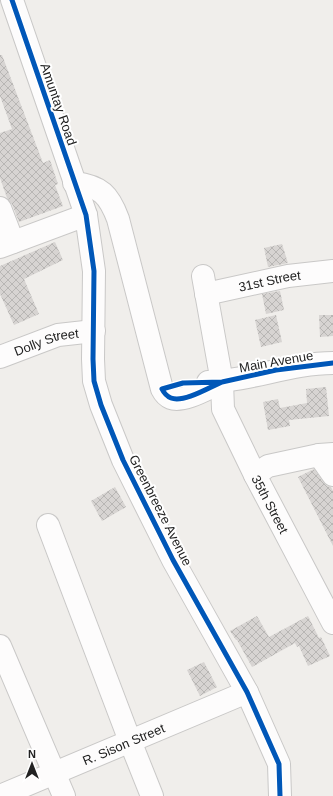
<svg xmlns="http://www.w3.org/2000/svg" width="333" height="796" viewBox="0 0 333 796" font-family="Helvetica,sans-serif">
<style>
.building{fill:url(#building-cross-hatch)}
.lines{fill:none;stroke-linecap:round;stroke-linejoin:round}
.minor-casing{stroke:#c9c8c7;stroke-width:24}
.minor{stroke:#fdfcfc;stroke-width:22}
.cycleway-casing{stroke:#fff;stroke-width:8}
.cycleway{stroke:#0057b8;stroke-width:5}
.labels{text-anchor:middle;stroke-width:4;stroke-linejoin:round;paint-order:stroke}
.street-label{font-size:13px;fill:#222;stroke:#fff}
</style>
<defs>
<pattern id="building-cross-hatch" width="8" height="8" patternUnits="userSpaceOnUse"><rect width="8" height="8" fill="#d7d4d2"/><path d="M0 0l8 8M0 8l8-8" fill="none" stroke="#b8b6b4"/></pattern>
</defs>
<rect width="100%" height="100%" fill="#f0eeeb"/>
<path class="building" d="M 0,55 L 2,55 L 43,163 L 50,160 L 58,184 L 55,185 L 63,206 L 19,222 L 12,204 L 7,198 L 0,178 L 0,133 L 12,129 L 0,96 Z
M 55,242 L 63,260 L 24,279 L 39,314 L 14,325 L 0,294 L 0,266 Z
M 282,244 L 288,263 L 268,267 L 264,248 Z
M 280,291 L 284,310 L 266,314 L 262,294 Z
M 276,315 L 282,342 L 261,347 L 255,320 Z
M 319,315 L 333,315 L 333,336 L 320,337 Z
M 326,387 L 329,416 L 289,420 L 290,426 L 268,430 L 263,402 L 278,399 L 280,408 L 307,403 L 306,389 Z
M 314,469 L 323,482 L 327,486 L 331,487 L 333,491 L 333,546 L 298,477 Z
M 115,487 L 126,507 L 102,521 L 91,501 Z
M 257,616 L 269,637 L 308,616 L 319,638 L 321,637 L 330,656 L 308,666 L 299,646 L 297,647 L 295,643 L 252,667 L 237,640 L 236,640 L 230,631 Z
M 204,662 L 217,687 L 200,696 L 187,670 Z"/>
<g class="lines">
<defs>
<g id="minor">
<path d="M 12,0 L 86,215 L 94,271 L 93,359 L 94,381 L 101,405 L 123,460 L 173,560 L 247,692 L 279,764 L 280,796"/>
<path d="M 74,183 C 101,186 109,195 118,219 L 162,389 C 164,393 166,396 171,398 C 184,403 210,387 222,382"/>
<path d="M 0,208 L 13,242"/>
<path d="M 0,247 L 86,215"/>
<path id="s1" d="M 203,276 L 222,382 L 223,409 L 255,475 L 333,623"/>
<path id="s2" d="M 206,294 L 288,276 L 333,271"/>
<path id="s3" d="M 0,357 L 58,335 L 94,331"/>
<path d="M 208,382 C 250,381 291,363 333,363"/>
<path d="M 319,455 L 333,475"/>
<path d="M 255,475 L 268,466 L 319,455 L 333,454"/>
<path d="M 48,525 L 130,741 L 152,796"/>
<path d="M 0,646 L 64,796"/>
<path id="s4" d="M 0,796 L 247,692"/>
</g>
</defs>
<use href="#minor" class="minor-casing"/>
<use href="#minor" class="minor"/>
<defs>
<path id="cycleway" d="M 12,0 L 86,215 L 94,271 L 93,359 L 94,381 L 101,405 L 123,460 L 173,560 L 247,692 L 279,764 L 280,796
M 222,382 C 210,387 184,403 171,398 C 166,396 164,393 162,389 L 183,383 L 222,382 L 276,370 L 333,363"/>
</defs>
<use href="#cycleway" class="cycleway-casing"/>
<use href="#cycleway" class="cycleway"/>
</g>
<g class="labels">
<g class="street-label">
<text transform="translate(59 104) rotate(71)" y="5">Amuntay Road</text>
<text dy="5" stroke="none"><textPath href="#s2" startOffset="65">31st Street</textPath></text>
<text dy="5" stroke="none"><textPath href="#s3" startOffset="49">Dolly Street</textPath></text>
<text transform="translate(276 361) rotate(-10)" y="5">Main Avenue</text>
<text dy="5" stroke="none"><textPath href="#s1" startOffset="241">35th Street</textPath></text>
<text transform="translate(161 510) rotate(63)" y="5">Greenbreeze Avenue</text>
<text dy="5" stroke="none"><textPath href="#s4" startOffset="134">R. Sison Street</textPath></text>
</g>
</g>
<g transform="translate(32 764)" stroke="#ffffff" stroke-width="3" paint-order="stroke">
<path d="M0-3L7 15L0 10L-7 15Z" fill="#222222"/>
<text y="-6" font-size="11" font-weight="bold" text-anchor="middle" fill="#222222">N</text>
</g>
</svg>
